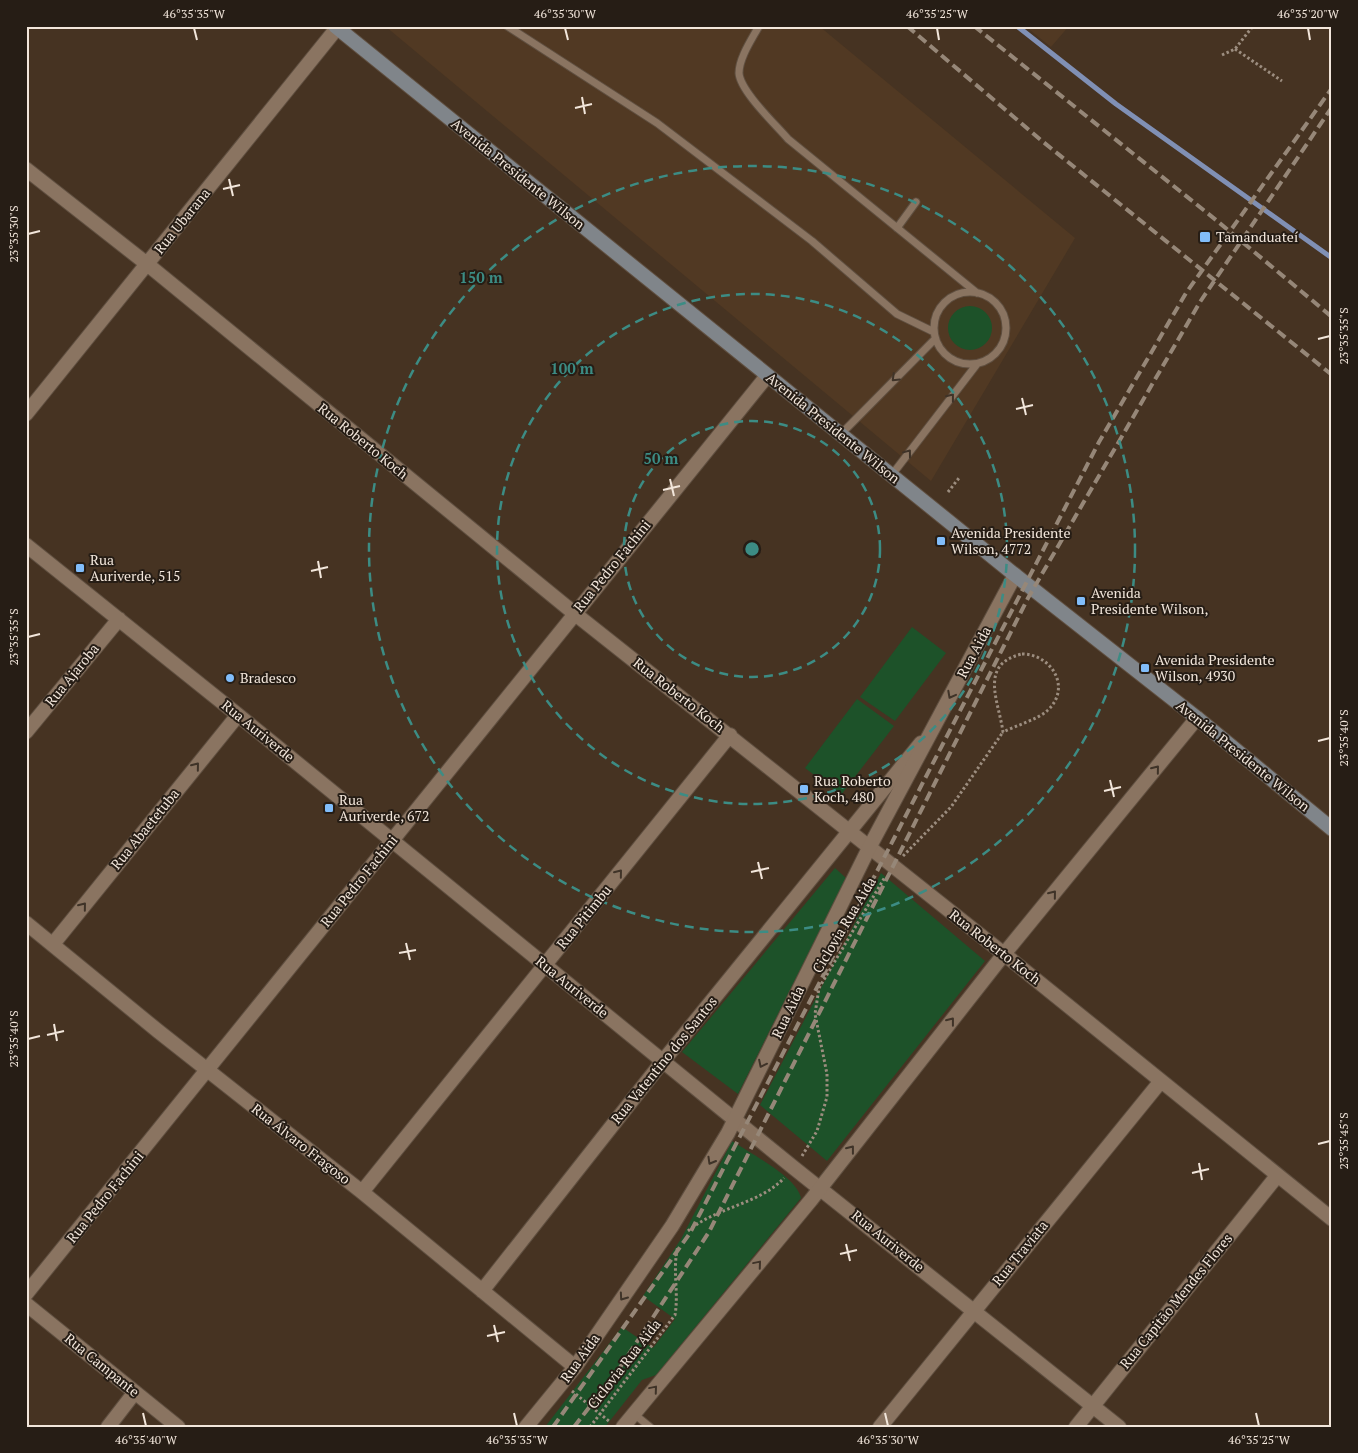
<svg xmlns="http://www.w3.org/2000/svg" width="1358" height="1453" viewBox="0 0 1358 1453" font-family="'PT Serif',serif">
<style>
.built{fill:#513923}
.green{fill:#1d5229}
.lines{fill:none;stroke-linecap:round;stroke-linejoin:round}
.stream{stroke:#8090b5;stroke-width:5}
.service-casing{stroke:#5f4f40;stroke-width:9}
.minor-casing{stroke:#5f4f40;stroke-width:16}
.tertiary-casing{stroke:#5f4f40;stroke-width:16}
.secondary-casing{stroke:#5f4f40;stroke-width:16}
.path{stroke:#9c8d7f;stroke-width:3;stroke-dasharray:2.5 2.5;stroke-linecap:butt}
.service{stroke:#8a7461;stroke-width:7}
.minor{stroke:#8a7461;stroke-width:14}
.tertiary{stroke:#8a7461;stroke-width:14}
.secondary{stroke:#80858a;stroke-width:14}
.rail{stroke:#968778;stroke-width:4;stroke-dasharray:10 5;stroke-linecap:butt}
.oneway{stroke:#3f3328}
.ticks{fill:none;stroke:#f2e6db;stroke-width:2}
.ring{fill:none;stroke:#3c8c84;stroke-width:2.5;stroke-dasharray:9 6}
.poi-dot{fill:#81bdfa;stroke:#261d15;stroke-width:2}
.labels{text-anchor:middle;stroke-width:4;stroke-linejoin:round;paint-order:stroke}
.street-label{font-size:14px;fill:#f2e6db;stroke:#261d15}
.poi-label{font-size:14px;fill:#f2e6db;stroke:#261d15;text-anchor:start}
.centre{fill:#3c8c84;stroke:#261d15;stroke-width:2.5}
.ring-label{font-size:15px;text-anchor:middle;font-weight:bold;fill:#3c8c84;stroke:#261d15;stroke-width:4;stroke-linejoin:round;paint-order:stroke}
.neatline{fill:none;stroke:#f2e6db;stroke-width:2}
.ticks-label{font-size:12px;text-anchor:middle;fill:#f2e6db}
</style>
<rect width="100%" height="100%" fill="#463322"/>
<path class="built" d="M 385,26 L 819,26 L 1075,238 L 931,481 Z
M 1025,26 L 1069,26 L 1051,47 Z"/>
<path class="green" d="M948 328a22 22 0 1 1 44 0a22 22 0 1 1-44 0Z
M 912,627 L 946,653 L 895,721 L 860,697 Z
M 857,699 L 894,726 L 841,795 L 805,768 Z
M 835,868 L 846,878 L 738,1094 L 682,1052 Z
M 881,873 L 985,961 L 827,1161 L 760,1105 Z
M 732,1141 C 751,1154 797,1177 801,1198 L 656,1375 L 642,1380 L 605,1427 L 545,1427 L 622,1327 L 653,1348 L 675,1319 L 643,1296 L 681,1239 Z"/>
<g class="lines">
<path class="stream" d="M 1017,26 L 1116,104 L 1332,258"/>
<defs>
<path id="service" d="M 507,26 L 657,123 L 812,241 L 897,314 L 934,332
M 759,26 C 752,39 739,58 739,73 C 740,91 776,125 788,139 L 977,293
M 897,228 L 916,202
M934 328a36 36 0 1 1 72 0a36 36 0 1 1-72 0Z
M 840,435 L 935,339
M 891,476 L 977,364
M 634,1414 L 650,1427"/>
<path id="minor" d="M 26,169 L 147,264 L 574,613 L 1004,954 L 1332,1219
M 26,414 L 337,28
M 26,545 L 238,715 L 794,1168 L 1119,1427
M 26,732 L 119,619
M 26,923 L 158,1031 L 362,1192 L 575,1367
M 53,944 L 238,715
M 362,1192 L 730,735
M 482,1291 L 663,1061 L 921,743
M 26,1294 L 767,376
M 26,1304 L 178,1427
M 108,1427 L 135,1392
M 880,1427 L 1161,1081
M 1076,1427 L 1277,1176"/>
<path id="tertiary" d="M 526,1427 L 575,1367 L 672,1226 L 728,1133 L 869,848 L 1015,575
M 623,1427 L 811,1200 L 1004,954 L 1197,718"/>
<path id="secondary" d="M 335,26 L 1015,575 L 1197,718 L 1332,829"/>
</defs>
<use href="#service" class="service-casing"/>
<use href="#minor" class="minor-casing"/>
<use href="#tertiary" class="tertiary-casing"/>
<use href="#secondary" class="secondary-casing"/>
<path class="path" d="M 1235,49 L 1282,81
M 1222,55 L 1235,49 L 1253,26
M 948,492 L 959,478
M 1022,654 C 1051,654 1072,687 1048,710 C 1037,720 1017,725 1003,732 C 999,702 978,664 1022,654 Z
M 903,856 L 951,807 L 1003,732
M 802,1156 L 817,1131 L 827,1097 L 827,1074 L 815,1014 L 819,988 L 885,877
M 688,1231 C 716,1207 760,1204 784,1178
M 572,1391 L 610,1422
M 590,1427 L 675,1315 C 679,1292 672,1269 678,1246"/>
<use href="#service" class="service"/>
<use href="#minor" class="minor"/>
<use href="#tertiary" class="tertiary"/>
<use href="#secondary" class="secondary"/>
<path class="rail" d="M 907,26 L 1042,141 L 1332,375
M 974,26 L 1216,220 L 1332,317
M 553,1427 L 690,1233 L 1099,442 L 1186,293 L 1332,88
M 574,1427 L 621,1366 L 709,1232 L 1028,598 L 1200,302 L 1332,107"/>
</g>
<defs><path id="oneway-chevron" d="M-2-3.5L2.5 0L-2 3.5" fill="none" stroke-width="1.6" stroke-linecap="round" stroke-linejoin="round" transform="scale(1.25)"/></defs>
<g class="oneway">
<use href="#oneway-chevron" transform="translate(895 378) rotate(136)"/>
<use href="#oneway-chevron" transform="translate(951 397) rotate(-52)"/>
<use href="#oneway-chevron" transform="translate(908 453) rotate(-53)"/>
<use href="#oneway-chevron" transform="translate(951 695) rotate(118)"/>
<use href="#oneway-chevron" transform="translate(196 766) rotate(-51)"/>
<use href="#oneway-chevron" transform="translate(1156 769) rotate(-51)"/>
<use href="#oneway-chevron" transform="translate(619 873) rotate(-51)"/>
<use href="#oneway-chevron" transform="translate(1053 894) rotate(-51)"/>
<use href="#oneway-chevron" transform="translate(83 906) rotate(-51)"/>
<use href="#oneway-chevron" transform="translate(951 1021) rotate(-52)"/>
<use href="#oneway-chevron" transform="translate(762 1064) rotate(116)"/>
<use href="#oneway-chevron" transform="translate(851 1149) rotate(-52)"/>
<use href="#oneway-chevron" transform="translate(711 1161) rotate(120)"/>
<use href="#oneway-chevron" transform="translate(758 1264) rotate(-50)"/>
<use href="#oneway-chevron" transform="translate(623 1297) rotate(125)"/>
<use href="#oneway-chevron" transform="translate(654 1389) rotate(-50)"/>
</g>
<path class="ticks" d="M 194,28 L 197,40M 565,28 L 568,40M 937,28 L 939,40M 1308,28 L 1310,40M 582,97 L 585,114M 575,108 L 592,104M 229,179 L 233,196M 223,189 L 240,185M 28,234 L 40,231M 1318,339 L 1330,336M 1022,398 L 1026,415M 1016,409 L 1033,405M 670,479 L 674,496M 663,490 L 680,486M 318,561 L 321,578M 311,571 L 328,567M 28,637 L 40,634M 1318,741 L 1330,738M 1110,780 L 1114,797M 1104,791 L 1121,787M 758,862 L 762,879M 751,872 L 769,868M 406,943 L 410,960M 399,953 L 416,950M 54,1024 L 57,1041M 47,1035 L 64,1031M 28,1039 L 40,1036M 1318,1144 L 1330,1141M 1199,1163 L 1202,1180M 1192,1173 L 1209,1169M 846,1244 L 850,1261M 840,1254 L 857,1250M 494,1325 L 498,1342M 487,1336 L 505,1332M 143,1413 L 146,1426M 514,1413 L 517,1426M 885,1413 L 888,1426M 1256,1413 L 1259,1426"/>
<g class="ring">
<circle cx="752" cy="549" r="128"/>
<circle cx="752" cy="549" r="255"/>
<circle cx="752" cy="549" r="383"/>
</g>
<g class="poi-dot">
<rect x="1199" y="231" width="12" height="12" rx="2.5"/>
<rect x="936" y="536" width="10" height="10" rx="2.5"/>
<rect x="75" y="563" width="10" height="10" rx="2.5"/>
<rect x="1076" y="596" width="10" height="10" rx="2.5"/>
<rect x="1140" y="663" width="10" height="10" rx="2.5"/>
<circle cx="230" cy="678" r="5"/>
<rect x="799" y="784" width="10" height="10" rx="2.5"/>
<rect x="324" y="803" width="10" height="10" rx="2.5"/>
</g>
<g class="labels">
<g class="street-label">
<text transform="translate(518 174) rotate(39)" y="5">Avenida Presidente Wilson</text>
<text transform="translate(182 221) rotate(-51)" y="5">Rua Ubarana</text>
<text transform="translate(833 428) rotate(39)" y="5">Avenida Presidente Wilson</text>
<text transform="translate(363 441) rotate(39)" y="5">Rua Roberto Koch</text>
<text transform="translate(612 566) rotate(-51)" y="5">Rua Pedro Fachini</text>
<text transform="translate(974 652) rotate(-62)" y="5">Rua Aida</text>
<text transform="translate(72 675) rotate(-51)" y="5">Rua Ajaroba</text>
<text transform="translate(679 695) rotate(38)" y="5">Rua Roberto Koch</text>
<text transform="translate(258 731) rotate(39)" y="5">Rua Auriverde</text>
<text transform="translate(1243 756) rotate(39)" y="5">Avenida Presidente Wilson</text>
<text transform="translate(145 829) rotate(-51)" y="5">Rua Abaetetuba</text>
<text transform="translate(359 881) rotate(-51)" y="5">Rua Pedro Fachini</text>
<text transform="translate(584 917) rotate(-51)" y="5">Rua Pitimbu</text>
<text transform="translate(844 925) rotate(-59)" y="5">Ciclovia Rua Aida</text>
<text transform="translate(995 947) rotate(38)" y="5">Rua Roberto Koch</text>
<text transform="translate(572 987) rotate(39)" y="5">Rua Auriverde</text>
<text transform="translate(788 1012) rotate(-64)" y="5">Rua Aida</text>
<text transform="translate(664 1060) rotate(-51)" y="5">Rua Vatentino dos Santos</text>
<text transform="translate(301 1144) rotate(38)" y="5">Rua Álvaro Fragoso</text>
<text transform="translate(105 1197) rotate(-51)" y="5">Rua Pedro Fachini</text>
<text transform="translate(888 1241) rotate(39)" y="5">Rua Auriverde</text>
<text transform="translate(1020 1253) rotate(-51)" y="5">Rua Traviata</text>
<text transform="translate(1176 1301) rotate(-51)" y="5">Rua Capitão Mendes Flores</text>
<text transform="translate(580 1358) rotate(-54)" y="5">Rua Aida</text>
<text transform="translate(624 1364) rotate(-52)" y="5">Ciclovia Rua Aida</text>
<text transform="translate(102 1365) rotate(39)" y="5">Rua Campante</text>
</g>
<g class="poi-label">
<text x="1216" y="242">Tamanduateí</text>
<text x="951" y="538">Avenida Presidente<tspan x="951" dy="16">Wilson, 4772</tspan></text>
<text x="90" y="565">Rua<tspan x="90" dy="16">Auriverde, 515</tspan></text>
<text x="1091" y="598">Avenida<tspan x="1091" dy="16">Presidente Wilson,</tspan></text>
<text x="1155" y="665">Avenida Presidente<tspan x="1155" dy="16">Wilson, 4930</tspan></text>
<text x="240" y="683">Bradesco</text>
<text x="814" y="786">Rua Roberto<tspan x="814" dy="16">Koch, 480</tspan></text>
<text x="339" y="805">Rua<tspan x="339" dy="16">Auriverde, 672</tspan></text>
</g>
</g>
<circle cx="752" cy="549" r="8" class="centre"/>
<g class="ring-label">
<text x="481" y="283">150 m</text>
<text x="572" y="374">100 m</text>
<text x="661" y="464">50 m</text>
</g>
<rect width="1358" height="1453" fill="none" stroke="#261d15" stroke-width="55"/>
<rect x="28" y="28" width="1302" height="1398" class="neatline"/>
<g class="ticks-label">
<text x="194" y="18">46°35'35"W</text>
<text x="565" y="18">46°35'30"W</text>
<text x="937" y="18">46°35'25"W</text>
<text x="1308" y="18">46°35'20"W</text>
<text transform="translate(14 234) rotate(-90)" y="4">23°35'30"S</text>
<text transform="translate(1344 336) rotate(-90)" y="4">23°35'35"S</text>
<text transform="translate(14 637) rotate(-90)" y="4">23°35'35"S</text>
<text transform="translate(1344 738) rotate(-90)" y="4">23°35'40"S</text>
<text transform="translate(14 1039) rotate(-90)" y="4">23°35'40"S</text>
<text transform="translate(1344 1141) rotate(-90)" y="4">23°35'45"S</text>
<text x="146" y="1444">46°35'40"W</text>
<text x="517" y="1444">46°35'35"W</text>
<text x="888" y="1444">46°35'30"W</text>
<text x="1259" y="1444">46°35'25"W</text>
</g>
</svg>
